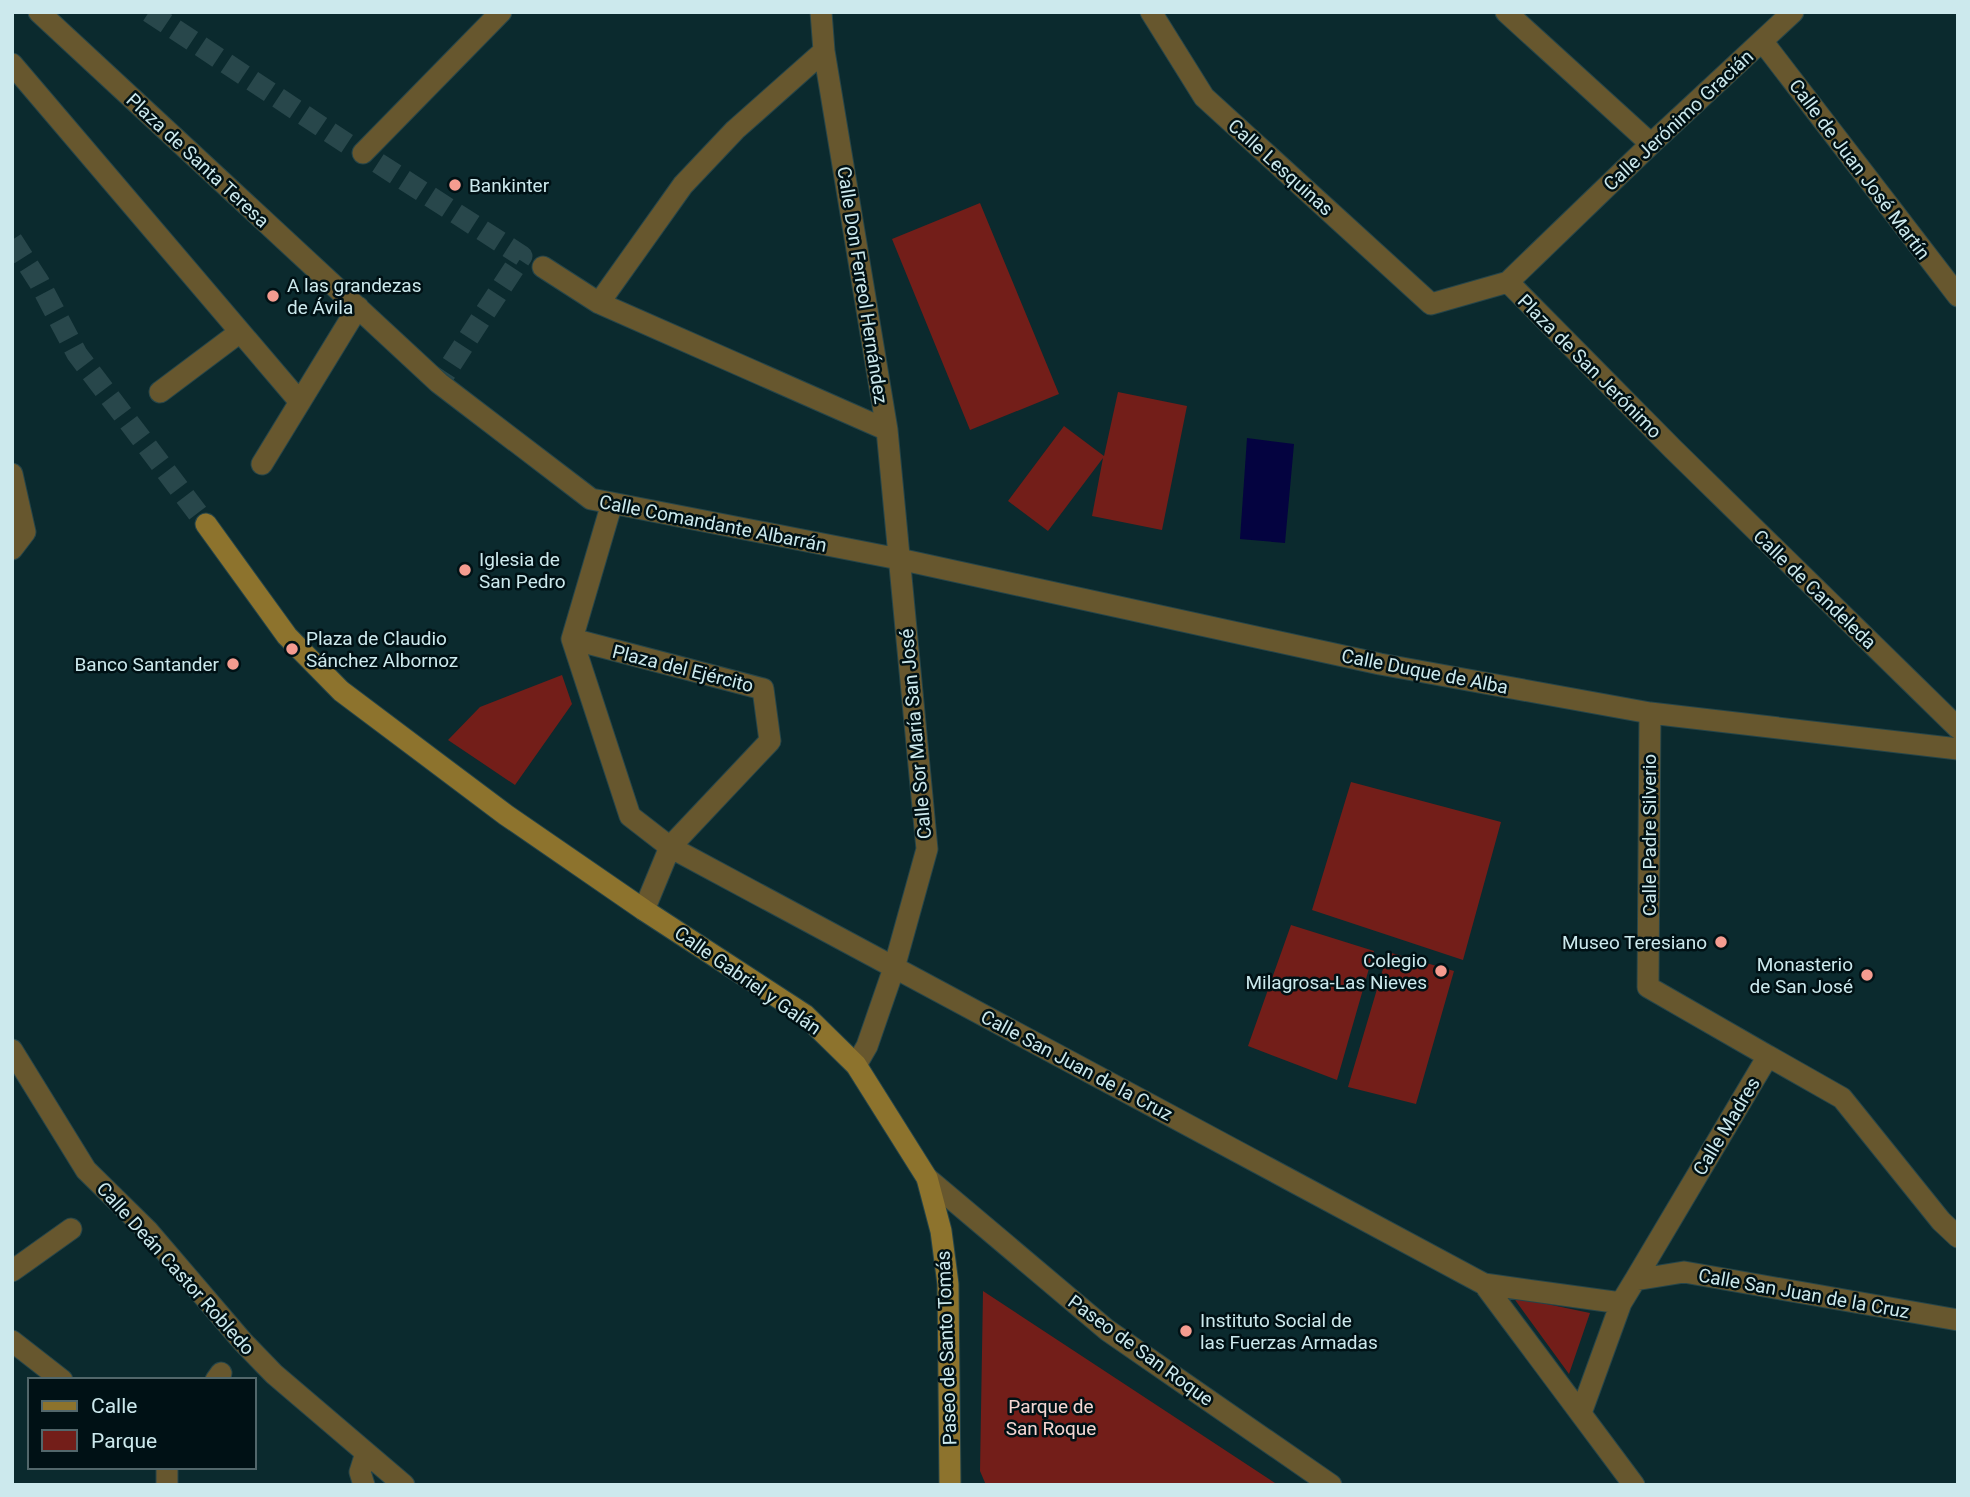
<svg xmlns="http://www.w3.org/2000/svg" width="1970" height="1497" viewBox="0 0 1970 1497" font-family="Roboto,sans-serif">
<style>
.green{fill:#731e19}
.water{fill:#040340}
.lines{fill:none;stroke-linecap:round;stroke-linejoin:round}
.street-tunnel{stroke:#28474b;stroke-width:21;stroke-dasharray:21 10;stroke-linecap:butt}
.secondary-tunnel{stroke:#28474b;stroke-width:21;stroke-dasharray:21 10;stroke-linecap:butt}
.street-casing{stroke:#264549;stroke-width:23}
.secondary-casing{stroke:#264549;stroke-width:23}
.street{stroke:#67572e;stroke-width:21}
.secondary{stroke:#8d732d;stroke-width:21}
.poi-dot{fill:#f59c90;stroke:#001115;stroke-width:2.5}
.labels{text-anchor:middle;stroke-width:5;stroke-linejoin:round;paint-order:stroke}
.street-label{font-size:19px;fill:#cce9ed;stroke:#001115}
.poi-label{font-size:19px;fill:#cce9ed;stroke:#001115;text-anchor:start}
.park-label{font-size:19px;fill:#f5d7d3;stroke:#001115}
</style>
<rect width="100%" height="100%" fill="#0b2a2e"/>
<path class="green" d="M 980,203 L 1059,394 L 970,430 L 892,239 Z
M 1118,392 L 1187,406 L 1162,530 L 1092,516 L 1103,458 L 1048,531 L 1008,501 L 1064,426 L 1104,456 Z
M 562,675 L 572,704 L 515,785 L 448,740 L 480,707 Z
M 1351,782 L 1501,822 L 1463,960 L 1312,910 Z
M 1291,925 L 1374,951 L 1337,1080 L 1248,1046 Z
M 1388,952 L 1454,971 L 1416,1104 L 1348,1087 Z
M 983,1291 L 1278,1485 L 986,1485 L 980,1471 Z
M 1513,1297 L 1590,1313 L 1569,1374 Z"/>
<path class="water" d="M 1247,438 L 1294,444 L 1285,543 L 1240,539 Z"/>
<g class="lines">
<path class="street-tunnel" d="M 149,12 L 352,147
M 378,163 L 522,256 L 439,383"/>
<path class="secondary-tunnel" d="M 12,240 L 39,282 L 77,354 L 206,524"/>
<defs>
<path id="street" d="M 39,12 L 439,383 L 591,499 L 899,559 L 1380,664 L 1650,713 L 1958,749
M 821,12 L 824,51 L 887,430 L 927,849 L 894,968 L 867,1046 L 856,1065
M 1151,12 L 1204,97 L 1431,304 L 1508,282 L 1673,449 L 1958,728
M 1506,12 L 1651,144
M 1763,42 L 1958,296
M 12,64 L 300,402
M 363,153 L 501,12
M 543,267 L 599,303 L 887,430
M 1508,282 L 1651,144 L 1793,12
M 599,303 L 683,185 L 735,130 L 824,51
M 160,392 L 240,332
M 262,464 L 358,307
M 12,474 L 25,532 L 12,549
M 612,503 L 572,639 L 630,816 L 670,847 L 1484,1284 L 1621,1303
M 572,639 L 763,689 L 770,741 L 670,847 L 644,910
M 1650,713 L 1648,987 L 1768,1056
M 12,1050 L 86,1170 L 148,1231 L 243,1342 L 274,1374 L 404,1485
M 927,1178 L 1107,1330 L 1331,1485
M 12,1271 L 71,1229
M 1635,1280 L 1768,1056 L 1842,1098 L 1941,1221 L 1958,1237
M 1484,1284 L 1634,1485
M 12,1341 L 62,1380
M 216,1380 L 221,1373
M 1581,1413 L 1621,1303 L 1635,1280 L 1684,1272 L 1958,1320
M 167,1485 L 167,1467
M 364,1485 L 360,1472 L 366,1453"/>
<path id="secondary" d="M 206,524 L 287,636 L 341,691 L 506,815 L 644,910 L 805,1015 L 856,1065 L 927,1178 L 941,1231 L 948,1284 L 950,1485"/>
</defs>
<use href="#street" class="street-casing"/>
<use href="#secondary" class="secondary-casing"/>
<use href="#street" class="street"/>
<use href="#secondary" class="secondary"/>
</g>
<g class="poi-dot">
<circle cx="455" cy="185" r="7"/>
<circle cx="273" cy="296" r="7"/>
<circle cx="465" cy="570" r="7"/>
<circle cx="292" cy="649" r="7"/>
<circle cx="233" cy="664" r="7"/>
<circle cx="1721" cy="942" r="7"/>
<circle cx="1441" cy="971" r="7"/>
<circle cx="1867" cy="975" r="7"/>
<circle cx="1186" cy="1331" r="7"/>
</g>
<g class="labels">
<g class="street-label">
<text transform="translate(1678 120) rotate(-43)" y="7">Calle Jerónimo Gracián</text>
<text transform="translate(198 160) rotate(43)" y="7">Plaza de Santa Teresa</text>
<text transform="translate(1281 167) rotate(42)" y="7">Calle Lesquinas</text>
<text transform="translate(1860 169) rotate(53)" y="7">Calle de Juan José Martín</text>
<text transform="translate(863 285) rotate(81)" y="7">Calle Don Ferreol Hernández</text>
<text transform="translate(1590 366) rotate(45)" y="7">Plaza de San Jerónimo</text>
<text transform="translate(713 523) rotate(11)" y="7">Calle Comandante Albarrán</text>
<text transform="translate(1815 589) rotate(44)" y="7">Calle de Candeleda</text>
<text transform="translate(683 668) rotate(14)" y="7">Plaza del Ejército</text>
<text transform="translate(1425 671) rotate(11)" y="7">Calle Duque de Alba</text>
<text transform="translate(915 734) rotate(-95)" y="7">Calle Sor María San José</text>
<text transform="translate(1649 835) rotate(-90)" y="7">Calle Padre Silverio</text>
<text transform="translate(748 980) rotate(35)" y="7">Calle Gabriel y Galán</text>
<text transform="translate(1077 1065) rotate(28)" y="7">Calle San Juan de la Cruz</text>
<text transform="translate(1726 1126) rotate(-59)" y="7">Calle Madres</text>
<text transform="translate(176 1268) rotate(48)" y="7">Calle Deán Castor Robledo</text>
<text transform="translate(1804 1293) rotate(10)" y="7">Calle San Juan de la Cruz</text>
<text transform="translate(946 1348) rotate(-92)" y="7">Paseo de Santo Tomás</text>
<text transform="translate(1141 1350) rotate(36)" y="7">Paseo de San Roque</text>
</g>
<g class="poi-label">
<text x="469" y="192">Bankinter</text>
<text x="287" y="292">A las grandezas<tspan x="287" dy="22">de Ávila</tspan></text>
<text x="479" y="566">Iglesia de<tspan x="479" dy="22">San Pedro</tspan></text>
<text x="306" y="645">Plaza de Claudio<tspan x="306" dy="22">Sánchez Albornoz</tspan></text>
<text x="219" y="671" text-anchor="end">Banco Santander</text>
<text x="1707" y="949" text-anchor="end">Museo Teresiano</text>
<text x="1427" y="967" text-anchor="end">Colegio<tspan x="1427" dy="22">Milagrosa-Las Nieves</tspan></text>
<text x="1853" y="971" text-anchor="end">Monasterio<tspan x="1853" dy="22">de San José</tspan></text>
<text x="1200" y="1327">Instituto Social de<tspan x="1200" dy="22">las Fuerzas Armadas</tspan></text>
</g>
<g class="park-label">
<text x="1051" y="1413">Parque de<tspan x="1051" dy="22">San Roque</tspan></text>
</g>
</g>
<rect width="1970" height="1497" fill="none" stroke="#cce9ed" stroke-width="28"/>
<rect x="28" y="1378" width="228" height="91" fill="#001115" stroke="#52676b" stroke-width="2"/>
<rect x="42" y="1401" width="35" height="10" fill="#8d732d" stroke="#52676b" stroke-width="2"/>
<text x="91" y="1413" font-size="21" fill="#cce9ed">Calle</text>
<rect x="42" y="1430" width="35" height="21" fill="#731e19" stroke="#52676b" stroke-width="2"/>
<text x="91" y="1448" font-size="21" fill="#cce9ed">Parque</text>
</svg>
